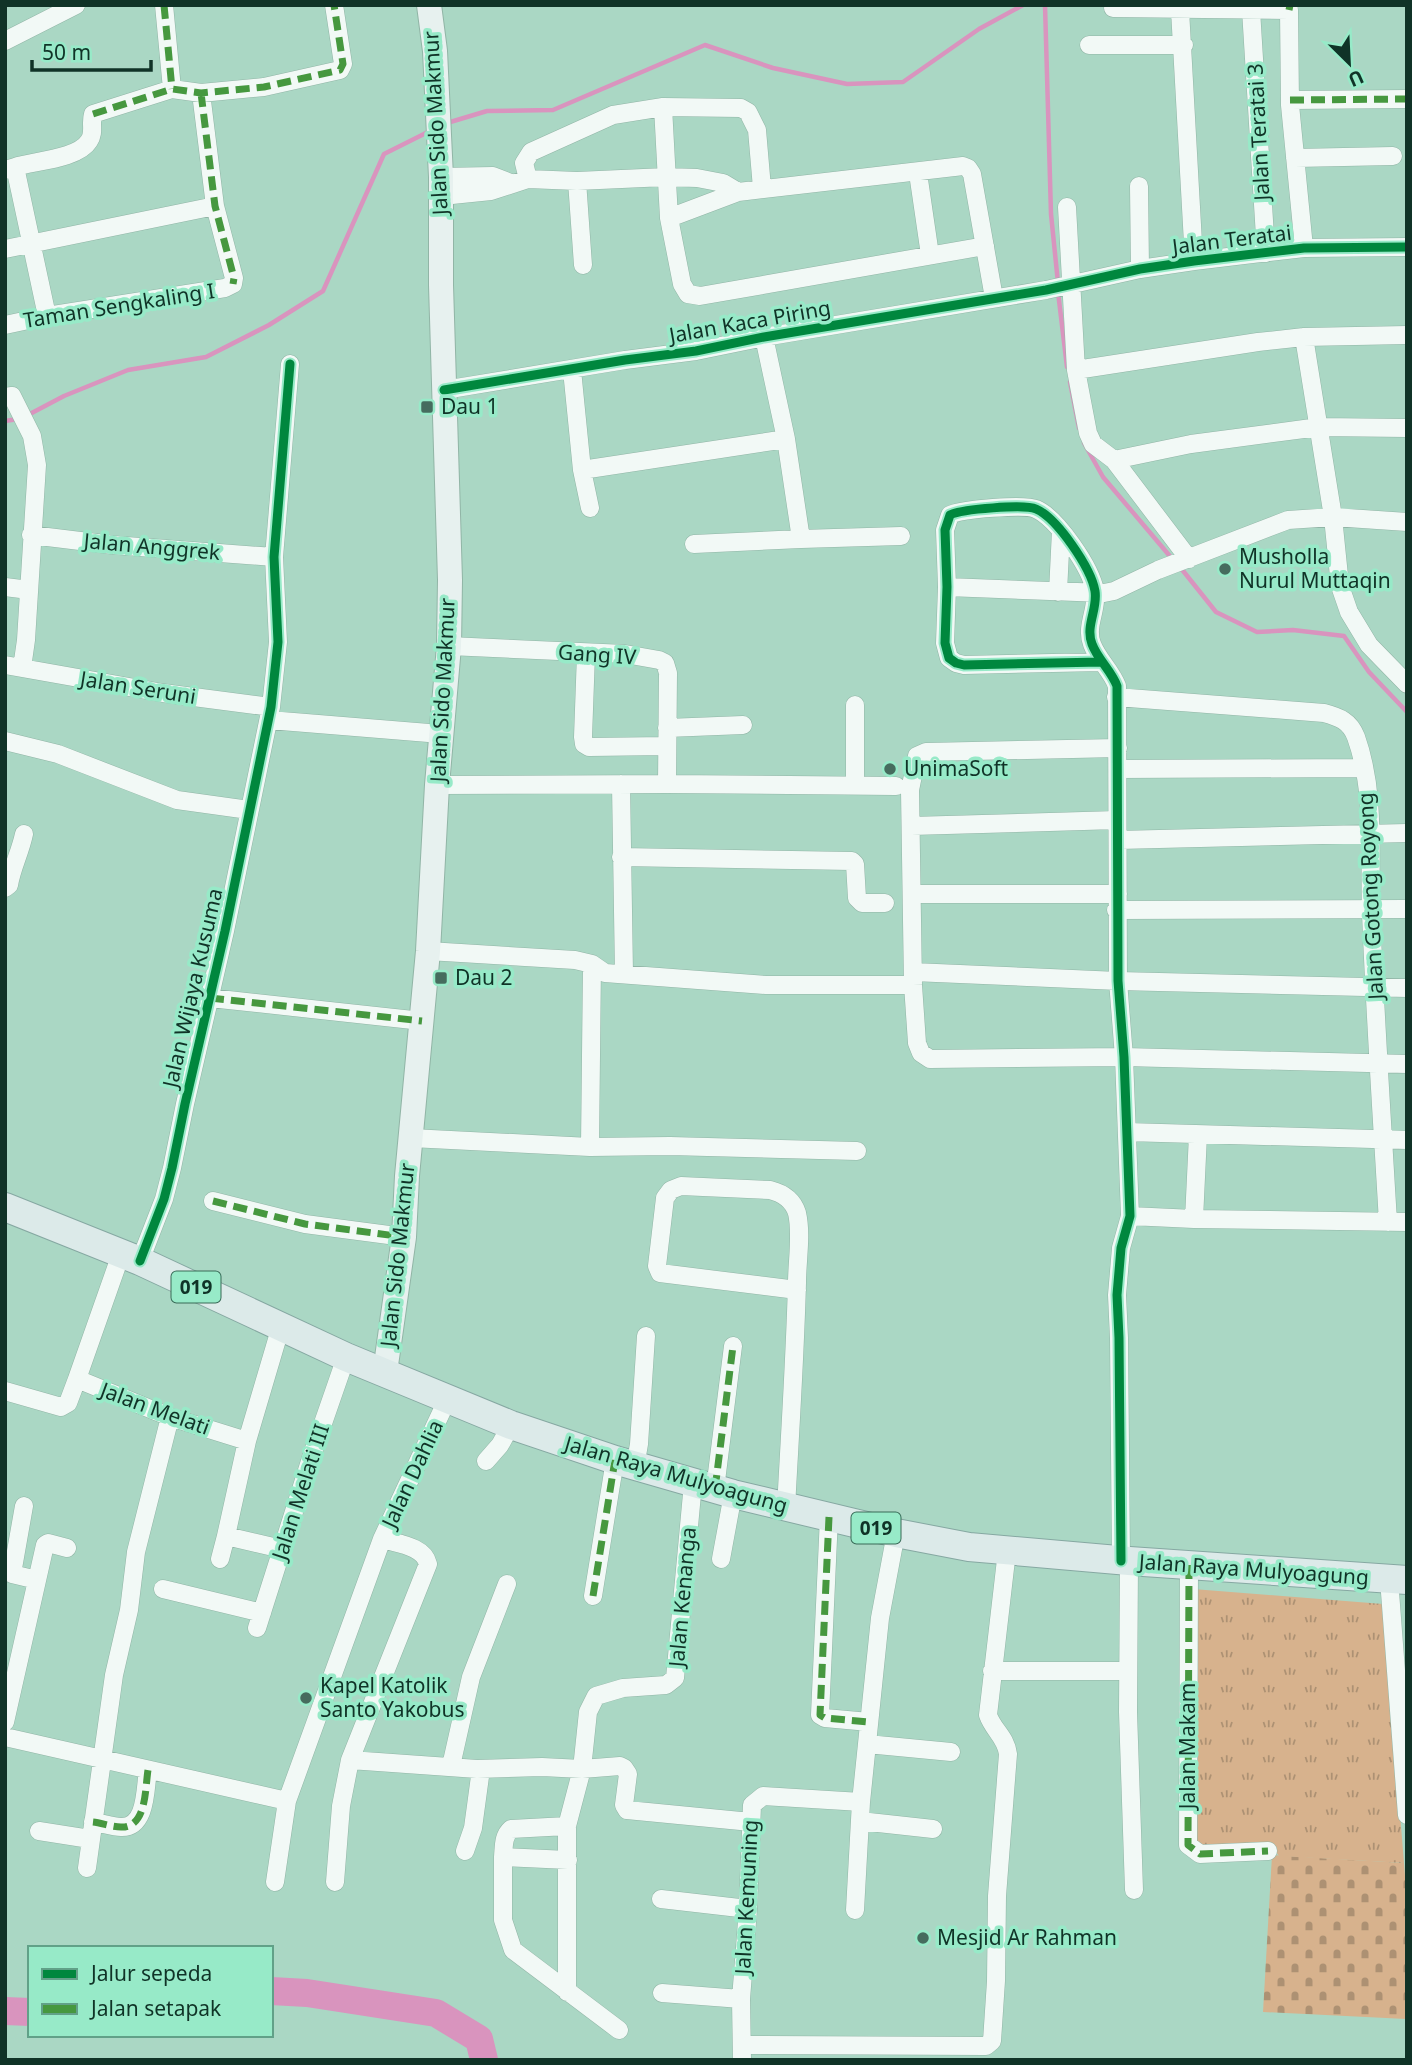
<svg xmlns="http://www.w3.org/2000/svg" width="1412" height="2065" viewBox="0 0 1412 2065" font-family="'Noto Sans',sans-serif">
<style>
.cemetery{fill:url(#cemetery-stones)}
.park{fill:url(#park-tufts)}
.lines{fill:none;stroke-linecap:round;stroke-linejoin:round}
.stream{stroke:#d994be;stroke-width:4.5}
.river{stroke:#d994be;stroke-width:28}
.minor-casing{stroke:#91b5a6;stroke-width:19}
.secondary-casing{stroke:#91b5a6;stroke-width:26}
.primary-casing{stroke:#86a8a2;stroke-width:30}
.minor{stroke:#f2f9f6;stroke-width:18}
.secondary{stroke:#e7f1ef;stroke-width:24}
.primary{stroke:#dceae9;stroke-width:28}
.quiet{stroke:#46983f;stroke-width:7;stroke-dasharray:14 7;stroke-linecap:butt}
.cycleway-casing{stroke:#97eac8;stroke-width:13}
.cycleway{stroke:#00873e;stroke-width:9}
.poi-dot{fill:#466c5e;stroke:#97eac8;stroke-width:2.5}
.labels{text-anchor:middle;stroke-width:7;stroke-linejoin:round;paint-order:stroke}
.shield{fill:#97eac8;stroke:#386a57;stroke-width:2}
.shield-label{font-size:19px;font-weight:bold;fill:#103327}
.street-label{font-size:21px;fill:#103327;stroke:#97eac8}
.poi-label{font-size:21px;fill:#103327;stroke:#97eac8;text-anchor:start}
</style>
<defs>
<pattern id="cemetery-stones" width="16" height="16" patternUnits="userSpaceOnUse" patternTransform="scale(1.75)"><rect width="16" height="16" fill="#d7b28d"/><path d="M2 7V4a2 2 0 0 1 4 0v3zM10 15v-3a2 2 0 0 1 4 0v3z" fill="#ad9173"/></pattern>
<pattern id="park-tufts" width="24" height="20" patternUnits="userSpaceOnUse" patternTransform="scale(1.75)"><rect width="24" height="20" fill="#d7b28d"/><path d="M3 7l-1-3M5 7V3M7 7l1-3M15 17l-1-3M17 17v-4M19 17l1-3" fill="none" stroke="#ad9173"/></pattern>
</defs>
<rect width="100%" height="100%" fill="#aad7c4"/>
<path class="cemetery" d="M 1272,1855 L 1404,1863 L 1407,1901 L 1406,2019 L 1263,2012 Z"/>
<path class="park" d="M 1193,1589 L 1383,1604 L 1404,1863 L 1279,1856 L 1273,1848 L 1198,1848 L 1192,1844 Z"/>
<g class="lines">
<path class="stream" d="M 1045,5 L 1051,214 L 1058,283
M 447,123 L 487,111 L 553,110 L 705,45 L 773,68 L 847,84 L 903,82 L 979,29 L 1023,5
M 1058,292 L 1067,367
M 1070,382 L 1079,428
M 26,416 L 64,396 L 128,370 L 206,357 L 269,325 L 323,291 L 384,154 L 430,131
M 5,421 L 18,419
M 1084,443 L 1103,477 L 1174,561
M 1180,567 L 1216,612 L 1257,632 L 1293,630 L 1344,636 L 1369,672 L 1407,712"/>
<path class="river" d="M 271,1991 L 307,1993 L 436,2013 L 479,2039 L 484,2060
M 5,2011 L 30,2012"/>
<defs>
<path id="minor" d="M 164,5 L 172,89
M 1113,8 L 1289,10 L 1290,105 L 1304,248
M 1180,10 L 1194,261
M 1251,10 L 1266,253
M 5,41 L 76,5
M 1089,45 L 1184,45
M 1290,100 L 1407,99
M 663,107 L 669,218 L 682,284 L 688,294 L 700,296 L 985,246
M 1295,158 L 1393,156
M 15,167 C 34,161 78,159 89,141 C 95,133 90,123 93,114 L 172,89 L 201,93 L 264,87 L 340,70 L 343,64 L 334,5
M 5,170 L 15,167 L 47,316
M 918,173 L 930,255
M 441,177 L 493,176 L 513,184
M 528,179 L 524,163 L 531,152 L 613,115 L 663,107 L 741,108 L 748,112 L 757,130 L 762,188
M 577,181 L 583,265
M 1139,186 L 1140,269
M 442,196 L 491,191 L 528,179 L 577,181 L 666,177 L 697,178 L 723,183 L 738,192 L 963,166 L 968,168 L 972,174 L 994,298
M 1067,207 L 1076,370 L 1088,433 L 1093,444 L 1114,460 L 1189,559
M 669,218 L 738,192
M 5,249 L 215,206
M 5,325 L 47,316 L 225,288 L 233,284 L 234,278 L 215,206 L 201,93
M 1304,337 L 1333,517 L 1340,586 L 1349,612 L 1369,645 L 1407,684
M 572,370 L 582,470 L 590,508
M 1076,370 L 1258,342 L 1304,337 L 1407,335
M 444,390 L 625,360 L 696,351 L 764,337 L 1046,290 L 1140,269 L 1194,261 L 1304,248 L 1407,247
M 5,397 L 12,396 L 32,436 L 37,465 L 26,640 L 22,668
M 1114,460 L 1191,444 L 1319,427 L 1407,428
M 582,470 L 786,439
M 31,535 L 113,545 L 274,557
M 801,539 L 901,536
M 694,544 L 801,539 L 786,439 L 764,337
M 5,587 L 29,590
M 947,587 L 1104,593 L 1114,591 L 1158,570 L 1288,520 L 1333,517 L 1407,522
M 1058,592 L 1061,531
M 449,646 L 625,654 L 659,660 L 665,663 L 668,673 L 667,784
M 586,654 L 583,737 L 584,744 L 589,747 L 666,746
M 1101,662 L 964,665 L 956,663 L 949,658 L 945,643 L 947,587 L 945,530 L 950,515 C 961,509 1025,504 1036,509 C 1057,518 1091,568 1095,591 C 1098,609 1085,626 1092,644 C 1098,660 1111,670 1117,686 L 1118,981 L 1124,1057 L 1130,1216 L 1121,1248 L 1117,1295 L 1119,1338 L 1121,1561
M 5,665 L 163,693 L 271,707
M 1116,697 L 1324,713 C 1339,717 1350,721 1356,737 C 1376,793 1369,854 1371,912 C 1375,1016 1382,1119 1388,1222
M 269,720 L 441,734
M 667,728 L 743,725
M 5,741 L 58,754 L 177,800 L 249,810
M 1118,748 L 926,752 L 917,756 L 910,790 L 913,985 L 917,1043 L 921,1053 L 930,1059 L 1124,1057 L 1407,1064
M 1118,769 L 1363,768
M 621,784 L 624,974
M 437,785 L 667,784 L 896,786
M 855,785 L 855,705
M 911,826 L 1117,820
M 1118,840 L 1407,833
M 621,857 L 852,861 L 855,864 L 857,898 L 862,903 L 885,903
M 5,888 L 9,885 C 12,867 20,853 24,834
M 912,894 L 1118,894
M 1116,910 L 1407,909
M 428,951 L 575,960 L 592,964 L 605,973 L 766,985 L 905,985
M 913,972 L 1118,981 L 1407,988
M 210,998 L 422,1021
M 1127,1132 L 1407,1140
M 411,1138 L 590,1147 L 670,1146 L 857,1151
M 590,1147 L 592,964
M 213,1201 L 305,1224 L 404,1237
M 1130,1216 L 1194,1219 L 1407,1222
M 1194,1219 L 1198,1135
M 121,1254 L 77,1379 L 170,1417 L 247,1441
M 140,1261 L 164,1199 L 172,1168 L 185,1104 L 225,931 L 271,707 L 278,642 L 274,557 L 290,364
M 281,1326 L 247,1441 L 226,1536 L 282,1549
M 5,1391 L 61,1407 L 68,1403 L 77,1379
M 486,1461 L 500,1445 L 511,1425
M 635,1467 L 639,1444 L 646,1336
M 715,1489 L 733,1346
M 24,1506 L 12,1574 L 37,1580
M 786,1508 C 790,1433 795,1358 797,1283 C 797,1261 802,1234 797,1213 C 793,1200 782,1193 770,1190 L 681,1186 L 671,1190 L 665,1198 L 657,1266 L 660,1273 L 797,1290
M 829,1517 L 820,1715 L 825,1718 L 869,1722
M 220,1559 L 226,1536
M 721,1559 L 733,1494
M 1129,1561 L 1128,1712 L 1134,1890
M 1189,1565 L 1188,1845 L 1200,1854 L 1268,1851
M 1389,1579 L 1407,1815
M 163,1589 L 262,1613
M 593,1596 L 615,1460
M 257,1628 L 312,1455 L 346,1357
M 992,1671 L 1128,1671
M 5,1722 L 45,1545 L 48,1543 L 67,1548
M 5,1737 L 287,1801
M 867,1744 L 951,1752
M 350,1760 L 477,1769 L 542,1767 L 582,1769 L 620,1766 L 624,1768 L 628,1774 L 624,1805 L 627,1810 L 751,1822
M 451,1766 L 471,1677 L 507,1584
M 860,1821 L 933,1829
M 93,1822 C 102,1823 112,1827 121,1827 C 147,1828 145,1788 148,1770
M 567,1826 L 511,1829 C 503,1836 504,1846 503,1857 L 568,1860
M 39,1831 L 90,1839
M 465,1851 L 473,1828 L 481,1769
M 503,1857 L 503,1920 L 513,1950 L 619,2030
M 87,1868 L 114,1675 L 129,1610 L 136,1552 L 170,1417
M 275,1882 L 287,1801 L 382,1539
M 335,1882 L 341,1806 L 350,1760 L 428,1564 C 424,1546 398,1544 382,1539 L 448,1398
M 661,1899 L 748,1909
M 855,1910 L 861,1802 L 880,1618 L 896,1533
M 567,1992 L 567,1826 L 582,1769 L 588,1712 L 596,1696 L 623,1688 L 666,1685 L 675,1678 L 693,1483
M 662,1993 L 741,1999
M 742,2045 L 986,2046 L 992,2041 L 996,1981 L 997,1896 L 1008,1754 C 1006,1737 993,1730 988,1715 L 1007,1551
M 742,2060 L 741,1999 L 748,1909 L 752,1805 L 763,1796 L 861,1802"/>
<path id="secondary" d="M 385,1372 L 404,1237 L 407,1176 L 428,951 L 437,785 L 449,646 L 450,580 L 441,285 L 441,177 L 435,51 L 429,5"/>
<path id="primary" d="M 5,1207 L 140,1261 L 346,1357 L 511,1425 L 615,1460 L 733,1494 L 896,1533 L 969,1547 L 1129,1561 L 1407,1580"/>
</defs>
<use href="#minor" class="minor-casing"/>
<use href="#secondary" class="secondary-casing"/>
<use href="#primary" class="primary-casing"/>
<use href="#minor" class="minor"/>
<use href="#secondary" class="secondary"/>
<use href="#primary" class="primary"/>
<path class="quiet" d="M 164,5 L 172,89
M 1289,10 L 1290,5
M 201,93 L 215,206 L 234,278 L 233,284
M 1290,100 L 1407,99
M 93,114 L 172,89 L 201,93 L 264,87 L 340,70 L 343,64 L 334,5
M 210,998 L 422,1021
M 213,1201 L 305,1224 L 404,1237
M 715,1489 L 733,1346
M 829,1517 L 820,1715 L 825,1718 L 869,1722
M 1189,1565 L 1188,1845 L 1200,1854 L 1268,1851
M 593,1596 L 615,1460
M 93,1822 C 102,1823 112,1827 121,1827 C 147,1828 145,1788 148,1770"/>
<defs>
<path id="cycleway" d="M 444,390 L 625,360 L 696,351 L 764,337 L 1046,290 L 1140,269 L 1194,261 L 1304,248 L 1407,247
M 1101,662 L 964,665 L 956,663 L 949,658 L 945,643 L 947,587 L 945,530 L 950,515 C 961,509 1025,504 1036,509 C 1057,518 1091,568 1095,591 C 1098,609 1085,626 1092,644 C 1098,660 1111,670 1117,686 L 1118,981 L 1124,1057 L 1130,1216 L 1121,1248 L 1117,1295 L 1119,1338 L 1121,1561
M 140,1261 L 164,1199 L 172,1168 L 185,1104 L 225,931 L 271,707 L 278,642 L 274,557 L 290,364"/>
</defs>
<use href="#cycleway" class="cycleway-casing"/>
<use href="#cycleway" class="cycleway"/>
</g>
<g class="poi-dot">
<rect x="420" y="400" width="14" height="14" rx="3.5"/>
<circle cx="1225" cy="569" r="7"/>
<circle cx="890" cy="769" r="7"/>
<rect x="434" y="971" width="14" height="14" rx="3.5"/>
<circle cx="306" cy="1698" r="7"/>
<circle cx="923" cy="1938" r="7"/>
</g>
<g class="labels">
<g class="shield">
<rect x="171.5" y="1271.5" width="49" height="31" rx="5"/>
<rect x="851.5" y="1512.5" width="49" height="31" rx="5"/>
</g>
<g class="shield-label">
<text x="196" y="1294">019</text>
<text x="876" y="1535">019</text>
</g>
<g class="street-label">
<text transform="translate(436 123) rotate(-93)" y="7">Jalan Sido Makmur</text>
<text transform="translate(1259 132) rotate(-93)" y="7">Jalan Teratai 3</text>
<text transform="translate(1232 240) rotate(-7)" y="7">Jalan Teratai</text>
<text transform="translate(119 306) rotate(-9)" y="7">Taman Sengkaling I</text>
<text transform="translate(750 322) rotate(-10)" y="7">Jalan Kaca Piring</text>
<text transform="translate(152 547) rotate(5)" y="7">Jalan Anggrek</text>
<text transform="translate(597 655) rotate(4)" y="7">Gang IV</text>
<text transform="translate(138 688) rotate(9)" y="7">Jalan Seruni</text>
<text transform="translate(443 690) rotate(-87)" y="7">Jalan Sido Makmur</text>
<text transform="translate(1371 896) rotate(-93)" y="7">Jalan Gotong Royong</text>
<text transform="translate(193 988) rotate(-77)" y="7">Jalan Wijaya Kusuma</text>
<text transform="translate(398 1255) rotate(-84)" y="7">Jalan Sido Makmur</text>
<text transform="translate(155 1409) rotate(20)" y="7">Jalan Melati</text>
<text transform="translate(413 1474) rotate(-65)" y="7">Jalan Dahlia</text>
<text transform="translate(676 1475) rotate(16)" y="7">Jalan Raya Mulyoagung</text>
<text transform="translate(301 1492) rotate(-72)" y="7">Jalan Melati III</text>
<text transform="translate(1254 1570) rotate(4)" y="7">Jalan Raya Mulyoagung</text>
<text transform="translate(683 1597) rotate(-85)" y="7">Jalan Kenanga</text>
<text transform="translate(1188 1746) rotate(-90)" y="7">Jalan Makam</text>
<text transform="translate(747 1897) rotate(-87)" y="7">Jalan Kemuning</text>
</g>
<g class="poi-label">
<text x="441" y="414">Dau 1</text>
<text x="1239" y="564">Musholla<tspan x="1239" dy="24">Nurul Muttaqin</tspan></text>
<text x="904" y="776">UnimaSoft</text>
<text x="455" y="985">Dau 2</text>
<text x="320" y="1693">Kapel Katolik<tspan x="320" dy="24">Santo Yakobus</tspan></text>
<text x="937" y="1945">Mesjid Ar Rahman</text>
</g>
</g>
<rect width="1412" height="2065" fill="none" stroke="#103327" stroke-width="14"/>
<rect x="28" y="1946" width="245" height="91" fill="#97eac8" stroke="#61a188" stroke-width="2"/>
<rect x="42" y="1969" width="35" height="10" fill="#00873e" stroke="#61a188" stroke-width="2"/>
<text x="91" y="1981" font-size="21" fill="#103327">Jalur sepeda</text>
<rect x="42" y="2004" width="35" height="10" fill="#46983f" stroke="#61a188" stroke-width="2"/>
<text x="91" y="2016" font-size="21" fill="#103327">Jalan setapak</text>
<g transform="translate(1349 63) rotate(156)" stroke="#97eac8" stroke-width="5" paint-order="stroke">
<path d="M0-5L12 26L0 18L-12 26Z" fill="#103327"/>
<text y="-10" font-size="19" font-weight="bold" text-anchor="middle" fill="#103327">U</text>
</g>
<path d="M32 60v10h119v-10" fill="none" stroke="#103327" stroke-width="3.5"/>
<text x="42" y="60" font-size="21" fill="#103327" stroke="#97eac8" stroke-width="5" paint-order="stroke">50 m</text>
</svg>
